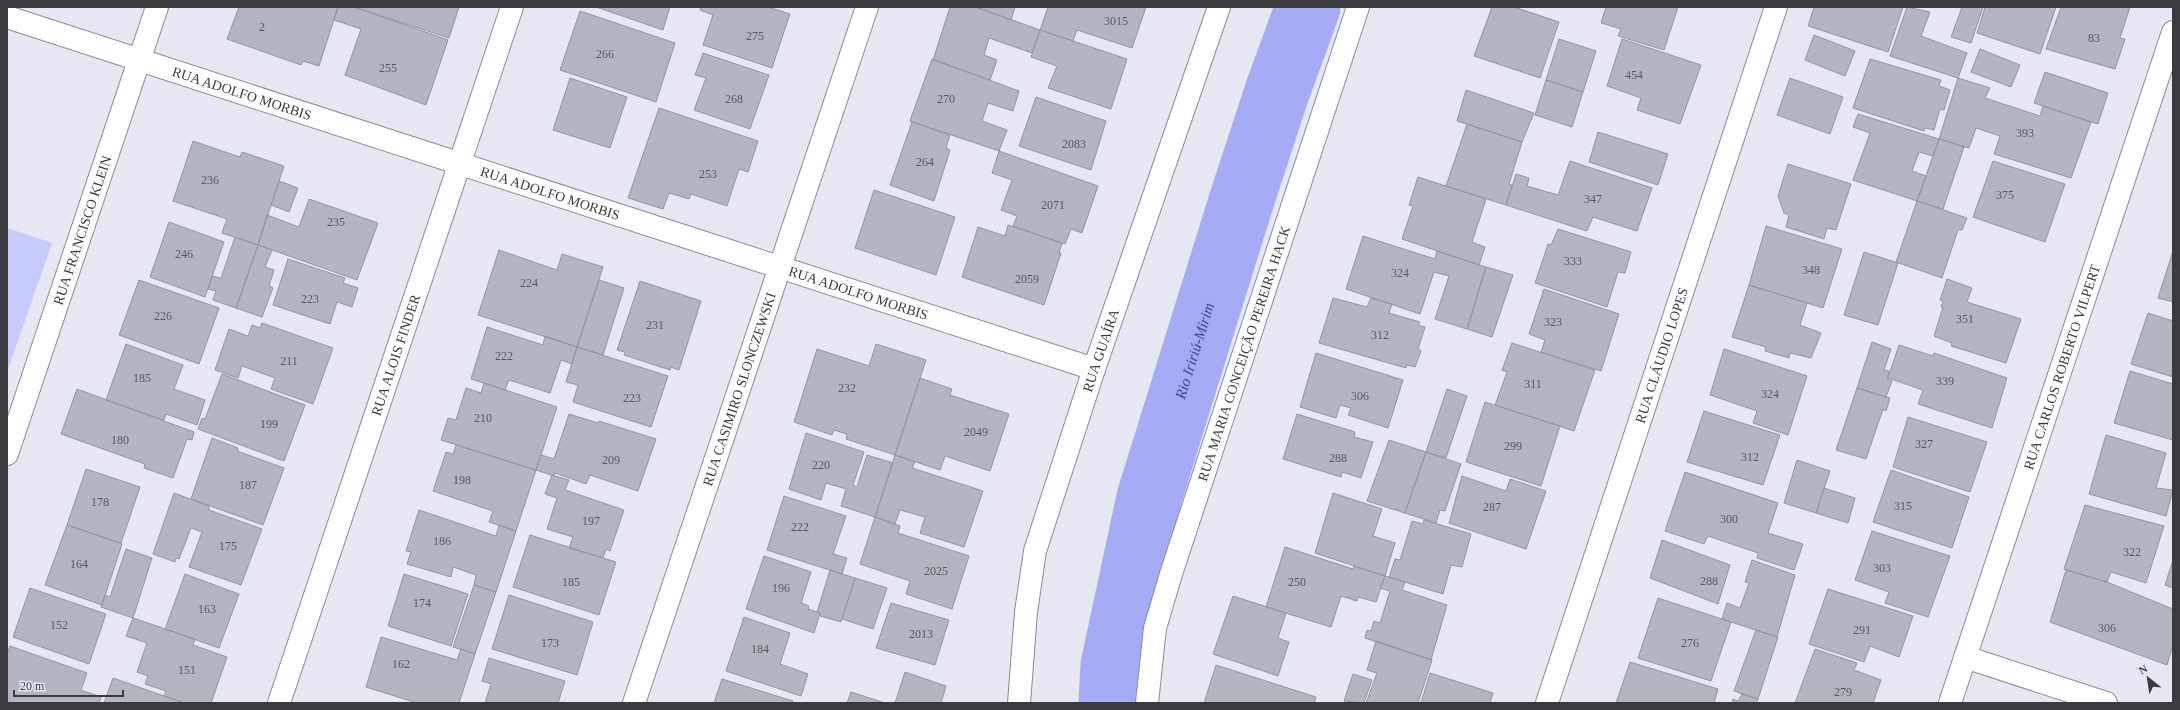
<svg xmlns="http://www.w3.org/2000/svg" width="2180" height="710" viewBox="0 0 2180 710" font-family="'Times New Roman',serif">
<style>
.green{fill:#c7cbf9}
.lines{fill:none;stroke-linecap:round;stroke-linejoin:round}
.river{stroke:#a6abf6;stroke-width:65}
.building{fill:#b3b5c1;stroke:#9495a1}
.minor-casing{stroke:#8a8b96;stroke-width:24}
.minor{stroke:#fff;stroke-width:22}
.labels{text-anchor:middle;stroke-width:3.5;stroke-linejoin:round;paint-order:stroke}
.number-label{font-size:12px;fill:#585960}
.street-label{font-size:14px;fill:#3a3a3f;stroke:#e7e8f4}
.water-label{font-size:15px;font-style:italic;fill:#454199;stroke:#e7e8f4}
</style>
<rect width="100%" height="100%" fill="#e7e8f4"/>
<path class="green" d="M 7,228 L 52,243 L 7,372 Z"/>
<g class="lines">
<path class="river" id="s1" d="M 1111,703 L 1113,665 L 1149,498 L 1240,205 L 1277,92 L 1308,7"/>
</g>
<path class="building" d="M 239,7 L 338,7 L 319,66 L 303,61 L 301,65 L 227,39 Z
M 338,7 L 354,7 L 448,40 L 426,105 L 345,75 L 361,29 L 334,20 Z
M 354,7 L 459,7 L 449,38 Z
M 596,7 L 670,7 L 663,30 Z
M 701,7 L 768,7 L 790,14 L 772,68 L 703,45 L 713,15 L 700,10 Z
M 950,7 L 976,7 L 1040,30 L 1032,53 L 989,38 L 984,55 L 997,60 L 990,80 L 933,60 Z
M 976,7 L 1015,7 L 1011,20 Z
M 1048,7 L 1146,7 L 1132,48 L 1077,30 L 1073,41 L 1040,30 Z
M 1492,7 L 1514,7 L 1559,22 L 1540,78 L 1474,56 Z
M 1606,7 L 1678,7 L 1664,50 L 1618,36 L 1621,29 L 1601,23 Z
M 1814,7 L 1903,7 L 1888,52 L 1808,26 Z
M 1907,7 L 1930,12 L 1921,36 L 1967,53 L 1958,78 L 1890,56 Z
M 1962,7 L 1983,7 L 1971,43 L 1951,37 Z
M 1985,7 L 2056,7 L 2040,54 L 1977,33 Z
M 2061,7 L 2130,7 L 2120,38 L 2125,39 L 2115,69 L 2046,49 Z
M 580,11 L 675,43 L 656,102 L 560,70 Z
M 1040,30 L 1127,59 L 1111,109 L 1048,88 L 1057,66 L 1031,57 Z
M 1814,35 L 1855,51 L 1845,76 L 1805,60 Z
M 1559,39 L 1596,51 L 1583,92 L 1546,80 Z
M 1622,39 L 1701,65 L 1680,124 L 1637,110 L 1641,98 L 1607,86 Z
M 1980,49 L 2020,65 L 2011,87 L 1971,72 Z
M 703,53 L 769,75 L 750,129 L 694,110 L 706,78 L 695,75 Z
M 932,59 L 1019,91 L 1013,111 L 988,103 L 982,121 L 1007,130 L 999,151 L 910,121 Z
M 1870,59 L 1941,80 L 1939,86 L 1950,90 L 1944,110 L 1940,109 L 1934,130 L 1925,128 L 1924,131 L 1853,108 Z
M 2045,72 L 2108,93 L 2098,124 L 2034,103 Z
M 570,78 L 627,97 L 610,148 L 553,130 Z
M 1790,78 L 1843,97 L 1830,134 L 1777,115 Z
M 1958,78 L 1990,88 L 1985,98 L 2040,116 L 2043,106 L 2091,122 L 2071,178 L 1994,154 L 2000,136 L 1976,128 L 1969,148 L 1939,139 Z
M 1546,80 L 1583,92 L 1572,127 L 1535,115 Z
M 1466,90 L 1534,113 L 1522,142 L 1457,121 Z
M 1036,97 L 1106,121 L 1091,170 L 1019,146 Z
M 659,108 L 758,141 L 748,172 L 739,169 L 727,206 L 691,194 L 689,199 L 669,193 L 663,209 L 628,198 Z
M 1858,114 L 1939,139 L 1933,156 L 1919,152 L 1912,171 L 1926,176 L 1917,201 L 1853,180 L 1870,133 L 1853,127 Z
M 912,122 L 950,135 L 946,148 L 950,150 L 934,201 L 890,185 Z
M 1467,124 L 1522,142 L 1509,184 L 1512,185 L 1506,205 L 1446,186 Z
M 1598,132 L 1668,154 L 1658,185 L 1589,162 Z
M 1939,139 L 1964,147 L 1943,209 L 1917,201 Z
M 193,141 L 240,157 L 242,152 L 284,166 L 258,245 L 222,233 L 227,219 L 173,201 Z
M 999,151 L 1098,186 L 1082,233 L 1071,229 L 1065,244 L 1013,226 L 1017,216 L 1001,210 L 1012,180 L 992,173 Z
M 1570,161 L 1652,188 L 1637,231 L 1593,217 L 1587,231 L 1506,205 L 1516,174 L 1529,178 L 1527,186 L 1558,195 Z
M 1993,161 L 2065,184 L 2045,242 L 1973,217 Z
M 1788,164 L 1851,184 L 1836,230 L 1827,228 L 1824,239 L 1786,227 L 1789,215 L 1784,213 L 1778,196 Z
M 1418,177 L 1486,199 L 1472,242 L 1485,247 L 1479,265 L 1402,239 L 1413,206 L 1409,205 Z
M 279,181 L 298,188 L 289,212 L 271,205 Z
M 874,190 L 955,217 L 936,275 L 855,248 Z
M 309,199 L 378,223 L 357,280 L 258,245 L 267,215 L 299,227 Z
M 1917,201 L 1967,218 L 1962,230 L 1958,230 L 1942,278 L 1896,262 Z
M 169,222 L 224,242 L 205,297 L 150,277 Z
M 1008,225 L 1062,243 L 1059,253 L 1061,253 L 1044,305 L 962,277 L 978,227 L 1005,236 Z
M 1766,226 L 1842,249 L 1823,308 L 1749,285 Z
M 1558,229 L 1631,252 L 1625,273 L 1618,272 L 1607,307 L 1535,283 L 1548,244 L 1551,245 Z
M 1363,236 L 1435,259 L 1437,251 L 1486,267 L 1467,329 L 1435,319 L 1449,276 L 1434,272 L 1420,314 L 1346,289 Z
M 235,237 L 258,245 L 236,308 L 213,300 L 216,291 L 208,289 L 212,276 L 221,278 Z
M 258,245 L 272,250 L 265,267 L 274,270 L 269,286 L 273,288 L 262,317 L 236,308 Z
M 499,250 L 557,270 L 562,254 L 603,267 L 577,347 L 478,315 Z
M 2173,251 L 2173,302 L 2158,298 Z
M 1864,252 L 1898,263 L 1878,325 L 1844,315 Z
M 288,259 L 345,278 L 343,283 L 358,288 L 352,307 L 337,302 L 330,324 L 273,305 Z
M 1486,267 L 1513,275 L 1492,337 L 1467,329 Z
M 1947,279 L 1972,288 L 1967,302 L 2021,319 L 2006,363 L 1951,346 L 1952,343 L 1934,336 L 1943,307 L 1941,307 L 1943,301 L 1940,300 Z
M 139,280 L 219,308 L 199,364 L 119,335 Z
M 599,280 L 624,288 L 603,355 L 577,347 Z
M 640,281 L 701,301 L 679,370 L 671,367 L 670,370 L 624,355 L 625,352 L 617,350 Z
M 1749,285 L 1807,303 L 1800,325 L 1821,333 L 1811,358 L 1790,353 L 1789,358 L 1765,351 L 1766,347 L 1732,337 Z
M 1544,289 L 1619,314 L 1601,371 L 1541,352 L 1545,340 L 1529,334 Z
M 1333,298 L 1367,307 L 1371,298 L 1392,304 L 1389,313 L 1420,322 L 1418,325 L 1425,327 L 1418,349 L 1421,351 L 1415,367 L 1407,365 L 1406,368 L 1319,343 Z
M 2148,313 L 2173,321 L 2173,377 L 2131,364 Z
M 262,323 L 333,348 L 313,404 L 271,389 L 275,378 L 242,366 L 238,378 L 215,370 L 229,329 L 248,336 L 252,325 L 260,328 Z
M 487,327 L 543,345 L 545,336 L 577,347 L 572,364 L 561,360 L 550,393 L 509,380 L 505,390 L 471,379 Z
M 1872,342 L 1891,349 L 1884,370 L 1889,371 L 1887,379 L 1892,381 L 1886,397 L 1857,388 Z
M 1512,343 L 1595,370 L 1574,431 L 1495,405 L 1507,372 L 1502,370 Z
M 126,344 L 183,365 L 174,389 L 205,400 L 197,425 L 166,414 L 164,420 L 106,400 Z
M 876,344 L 926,360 L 895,455 L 846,439 L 847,434 L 834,430 L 832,435 L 794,422 L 817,349 L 869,366 Z
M 1899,345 L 1933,356 L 1934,353 L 2007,378 L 1992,428 L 1918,404 L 1923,390 L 1888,378 Z
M 577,347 L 668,376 L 651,427 L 573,402 L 578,385 L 566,382 Z
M 1724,349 L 1807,376 L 1788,435 L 1753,423 L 1757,411 L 1710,395 Z
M 1316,353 L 1403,380 L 1388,428 L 1348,415 L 1351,408 L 1340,405 L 1336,418 L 1300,407 Z
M 2130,371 L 2173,384 L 2173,440 L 2114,423 Z
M 222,374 L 305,405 L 284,461 L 198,429 L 202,418 L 205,419 Z
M 920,378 L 952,389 L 950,395 L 1009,414 L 990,471 L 945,456 L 940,470 L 895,455 Z
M 484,383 L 557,407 L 536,470 L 441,440 L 448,418 L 456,420 L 466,388 L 481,393 Z
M 1857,388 L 1890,398 L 1886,411 L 1883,409 L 1866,459 L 1836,450 Z
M 77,389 L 194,432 L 192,440 L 187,439 L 173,478 L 144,468 L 145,464 L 61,434 Z
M 1447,389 L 1467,396 L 1446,458 L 1426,452 Z
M 1485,402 L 1560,426 L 1541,486 L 1466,462 Z
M 1704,411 L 1780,435 L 1763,485 L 1687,462 Z
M 569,414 L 598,423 L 599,421 L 656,439 L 638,491 L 590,475 L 586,484 L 555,473 L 554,476 L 536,470 L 541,455 L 554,459 Z
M 1297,414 L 1355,432 L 1354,437 L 1373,442 L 1361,478 L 1342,472 L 1341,477 L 1283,459 Z
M 1908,417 L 1987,442 L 1970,492 L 1893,467 Z
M 806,433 L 864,452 L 853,485 L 857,487 L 867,455 L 893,463 L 875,517 L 841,506 L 846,489 L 826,483 L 821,500 L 789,489 Z
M 2106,435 L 2166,453 L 2156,488 L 2173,490 L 2166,516 L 2089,494 Z
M 212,438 L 238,448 L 237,451 L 284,468 L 263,525 L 191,499 Z
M 1389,440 L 1426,452 L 1405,513 L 1367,501 Z
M 456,445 L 536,470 L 516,531 L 489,522 L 493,511 L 433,491 L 446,452 L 453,454 Z
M 1426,452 L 1461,464 L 1445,511 L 1440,510 L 1436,523 L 1405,513 Z
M 895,455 L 915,462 L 912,468 L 983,491 L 964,547 L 920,533 L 925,517 L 900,510 L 895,524 L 875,517 Z
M 1797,460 L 1830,471 L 1816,513 L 1784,503 Z
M 86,469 L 140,487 L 121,543 L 67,525 Z
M 1891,470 L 1969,497 L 1952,548 L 1873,522 Z
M 1685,472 L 1778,503 L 1768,533 L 1803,544 L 1794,570 L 1757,558 L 1758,553 L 1708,536 L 1704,544 L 1665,531 Z
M 552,475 L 569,480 L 565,490 L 624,510 L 610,551 L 606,549 L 603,558 L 569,548 L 573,537 L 547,529 L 557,498 L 545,494 Z
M 1462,476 L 1506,491 L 1510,479 L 1546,491 L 1526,549 L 1449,523 Z
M 1824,488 L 1855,498 L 1848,523 L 1816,513 Z
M 174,493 L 209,506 L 209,510 L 262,529 L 241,585 L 189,567 L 202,532 L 191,528 L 179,559 L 176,558 L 175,562 L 153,554 Z
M 1333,493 L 1382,509 L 1373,536 L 1395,543 L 1385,576 L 1315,553 Z
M 784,496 L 846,516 L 833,554 L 847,558 L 842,574 L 767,550 Z
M 2085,505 L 2164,526 L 2146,583 L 2111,572 L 2107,582 L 2064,569 Z
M 419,510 L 496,536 L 499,525 L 516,531 L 496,592 L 474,585 L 476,575 L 453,567 L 451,577 L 407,564 L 411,552 L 406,551 Z
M 875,517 L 900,526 L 898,533 L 969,556 L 952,609 L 906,594 L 910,581 L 860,564 Z
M 1424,520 L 1471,534 L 1462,567 L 1451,565 L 1443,594 L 1389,577 L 1395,559 L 1400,560 L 1412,521 L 1423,524 Z
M 67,525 L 122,544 L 102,605 L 45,585 Z
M 1872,531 L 1950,556 L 1928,617 L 1885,603 L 1889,592 L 1855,580 Z
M 530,535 L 616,562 L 599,615 L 513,587 Z
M 1662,540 L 1730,565 L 1718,604 L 1650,578 Z
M 1285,547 L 1353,569 L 1354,566 L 1385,576 L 1376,602 L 1358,597 L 1357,601 L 1341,596 L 1331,627 L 1266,607 Z
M 126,549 L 152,558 L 133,618 L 101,607 L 105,595 L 110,597 Z
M 764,556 L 811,572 L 801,603 L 809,606 L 808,609 L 820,613 L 814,633 L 746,609 Z
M 1752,560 L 1795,575 L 1777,637 L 1722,619 L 1727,603 L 1740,608 L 1749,583 L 1745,582 Z
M 2173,560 L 2173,588 L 2165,585 Z
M 830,570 L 855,578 L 841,622 L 820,616 L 820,613 L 817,612 Z
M 2066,570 L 2107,582 L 2173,609 L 2173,645 L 2167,665 L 2050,622 Z
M 185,574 L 239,594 L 219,648 L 165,629 Z
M 404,574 L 468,594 L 451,646 L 388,626 Z
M 1385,576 L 1405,582 L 1402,590 L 1447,605 L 1431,660 L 1365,638 L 1367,630 L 1371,631 L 1374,621 L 1380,623 L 1390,591 L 1380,588 Z
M 855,578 L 887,588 L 873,629 L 842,619 Z
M 474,585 L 496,592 L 475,654 L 453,647 Z
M 30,588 L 106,614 L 89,664 L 13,637 Z
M 1828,589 L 1913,616 L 1899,657 L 1870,646 L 1864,662 L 1809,644 Z
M 509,595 L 593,622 L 577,675 L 492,649 Z
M 1233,596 L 1286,613 L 1278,638 L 1289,642 L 1278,676 L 1213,654 Z
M 1658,598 L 1731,622 L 1711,681 L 1638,658 Z
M 891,603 L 949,620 L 935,665 L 876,648 Z
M 744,617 L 790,633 L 780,664 L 808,674 L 801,696 L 726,671 Z
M 133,618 L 195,639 L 193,645 L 227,657 L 211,703 L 184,703 L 164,696 L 166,691 L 145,684 L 148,676 L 137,672 L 147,643 L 126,636 Z
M 1756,630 L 1778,637 L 1758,699 L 1734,691 Z
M 381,637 L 457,660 L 461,649 L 475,654 L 459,703 L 417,703 L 366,687 Z
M 1376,641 L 1432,660 L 1418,703 L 1366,703 L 1377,673 L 1367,670 Z
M 10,646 L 87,673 L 81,690 L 101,697 L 99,703 L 7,703 L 7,654 Z
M 1815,649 L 1857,663 L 1854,670 L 1881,680 L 1873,703 L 1795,703 Z
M 489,658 L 565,681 L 558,703 L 485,703 L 491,684 L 482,681 Z
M 1630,662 L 1718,689 L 1714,703 L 1616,703 Z
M 1216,665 L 1316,697 L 1314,703 L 1204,703 Z
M 905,672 L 946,686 L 941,703 L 895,703 Z
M 1430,673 L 1493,693 L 1490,703 L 1421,703 Z
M 1353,674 L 1372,680 L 1364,703 L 1344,701 Z
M 113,678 L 164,696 L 184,703 L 104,703 Z
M 722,679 L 793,701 L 792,703 L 714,703 Z
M 851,692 L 885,703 L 847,703 Z
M 1742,694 L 1758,699 L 1756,703 L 1732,703 L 1733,699 L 1738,701 Z"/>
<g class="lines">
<defs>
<g id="minor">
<path id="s2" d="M 7,17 L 1094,369"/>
<path id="s3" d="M 7,454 L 157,7"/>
<path d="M 1965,657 L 2106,703"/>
<path id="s4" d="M 279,703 L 512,7"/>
<path id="s5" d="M 634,703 L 867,7"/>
<path id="s6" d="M 1019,703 L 1026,612 L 1035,551 L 1094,369 L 1219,7"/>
<path id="s7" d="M 1147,703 L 1155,628 L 1171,574 L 1358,7"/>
<path id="s8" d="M 1547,703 L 1776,7"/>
<path id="s9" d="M 1950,703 L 2173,32"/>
</g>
</defs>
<use href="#minor" class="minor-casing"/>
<use href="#minor" class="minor"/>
</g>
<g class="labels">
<g class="number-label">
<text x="1116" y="25">3015</text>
<text x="262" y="31">2</text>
<text x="755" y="40">275</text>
<text x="2094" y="42">83</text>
<text x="605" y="58">266</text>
<text x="388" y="72">255</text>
<text x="1634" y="79">454</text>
<text x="734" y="103">268</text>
<text x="946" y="103">270</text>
<text x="2025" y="137">393</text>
<text x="1074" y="148">2083</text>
<text x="925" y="166">264</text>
<text x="708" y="178">253</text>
<text x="210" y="184">236</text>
<text x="2005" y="199">375</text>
<text x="1593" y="203">347</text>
<text x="1053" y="209">2071</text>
<text x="336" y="226">235</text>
<text x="184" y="258">246</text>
<text x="1573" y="265">333</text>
<text x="1811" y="274">348</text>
<text x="1400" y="277">324</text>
<text x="1027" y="283">2059</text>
<text x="529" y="287">224</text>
<text x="310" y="303">223</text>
<text x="163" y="320">226</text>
<text x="1965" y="323">351</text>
<text x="1553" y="326">323</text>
<text x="655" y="329">231</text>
<text x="1380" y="339">312</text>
<text x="504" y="360">222</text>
<text x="289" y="365">211</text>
<text x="142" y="382">185</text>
<text x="1945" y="385">339</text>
<text x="1533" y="388">311</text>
<text x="847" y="392">232</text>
<text x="1770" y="398">324</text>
<text x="1360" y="400">306</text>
<text x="632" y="402">223</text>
<text x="483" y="422">210</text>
<text x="269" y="428">199</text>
<text x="976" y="436">2049</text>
<text x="120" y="444">180</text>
<text x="1924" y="448">327</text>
<text x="1513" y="450">299</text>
<text x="1750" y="461">312</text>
<text x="1338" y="462">288</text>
<text x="611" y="464">209</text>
<text x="821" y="469">220</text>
<text x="462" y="484">198</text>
<text x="248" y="489">187</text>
<text x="100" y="506">178</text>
<text x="1903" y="510">315</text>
<text x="1492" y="511">287</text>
<text x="1729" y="523">300</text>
<text x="591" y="525">197</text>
<text x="800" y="531">222</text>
<text x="442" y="545">186</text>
<text x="228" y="550">175</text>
<text x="2132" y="556">322</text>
<text x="79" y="568">164</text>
<text x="1882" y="572">303</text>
<text x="936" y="575">2025</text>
<text x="1709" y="585">288</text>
<text x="571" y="586">185</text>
<text x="1297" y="586">250</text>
<text x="781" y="592">196</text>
<text x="422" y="607">174</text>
<text x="207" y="613">163</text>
<text x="59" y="629">152</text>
<text x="2107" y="632">306</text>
<text x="1862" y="634">291</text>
<text x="921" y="638">2013</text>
<text x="550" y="647">173</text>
<text x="1690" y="647">276</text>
<text x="760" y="653">184</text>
<text x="401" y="668">162</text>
<text x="187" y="674">151</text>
<text x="1843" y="696">279</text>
</g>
<g class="street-label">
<text dy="5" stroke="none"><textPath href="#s2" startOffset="247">RUA ADOLFO MORBIS</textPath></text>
<text dy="5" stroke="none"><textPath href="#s2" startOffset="571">RUA ADOLFO MORBIS</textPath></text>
<text dy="5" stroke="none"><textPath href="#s3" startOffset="236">RUA FRANCISCO KLEIN</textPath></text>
<text dy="5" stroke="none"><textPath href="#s2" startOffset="895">RUA ADOLFO MORBIS</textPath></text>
<text dy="5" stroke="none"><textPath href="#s6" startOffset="364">RUA GUAÍRA</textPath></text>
<text dy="5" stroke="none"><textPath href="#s7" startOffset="364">RUA MARIA CONCEIÇÃO PEREIRA HACK</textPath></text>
<text dy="5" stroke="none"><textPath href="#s4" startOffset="367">RUA ALOIS FINDER</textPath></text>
<text dy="5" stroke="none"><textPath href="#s8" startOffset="366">RUA CLÁUDIO LOPES</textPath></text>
<text dy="5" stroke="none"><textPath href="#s9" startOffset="354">RUA CARLOS ROBERTO VILPERT</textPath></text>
<text dy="5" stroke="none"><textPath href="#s5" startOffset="331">RUA CASIMIRO SLONCZEWSKI</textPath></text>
</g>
<g class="water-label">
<text dy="5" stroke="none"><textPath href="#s1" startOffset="363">Rio Iririú-Mirim</textPath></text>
</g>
</g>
<rect width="2180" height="710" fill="none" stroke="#3a3a3f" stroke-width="16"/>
<g transform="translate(2148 678) rotate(330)" stroke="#e7e8f4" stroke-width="3" paint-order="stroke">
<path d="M0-3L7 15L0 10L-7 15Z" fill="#3a3a3f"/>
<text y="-6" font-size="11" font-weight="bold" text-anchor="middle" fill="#3a3a3f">N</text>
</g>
<path d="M14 690v6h109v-6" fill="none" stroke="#3a3a3f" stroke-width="2"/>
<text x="20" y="690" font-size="12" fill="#3a3a3f" stroke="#e7e8f4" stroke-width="3" paint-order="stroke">20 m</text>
</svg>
